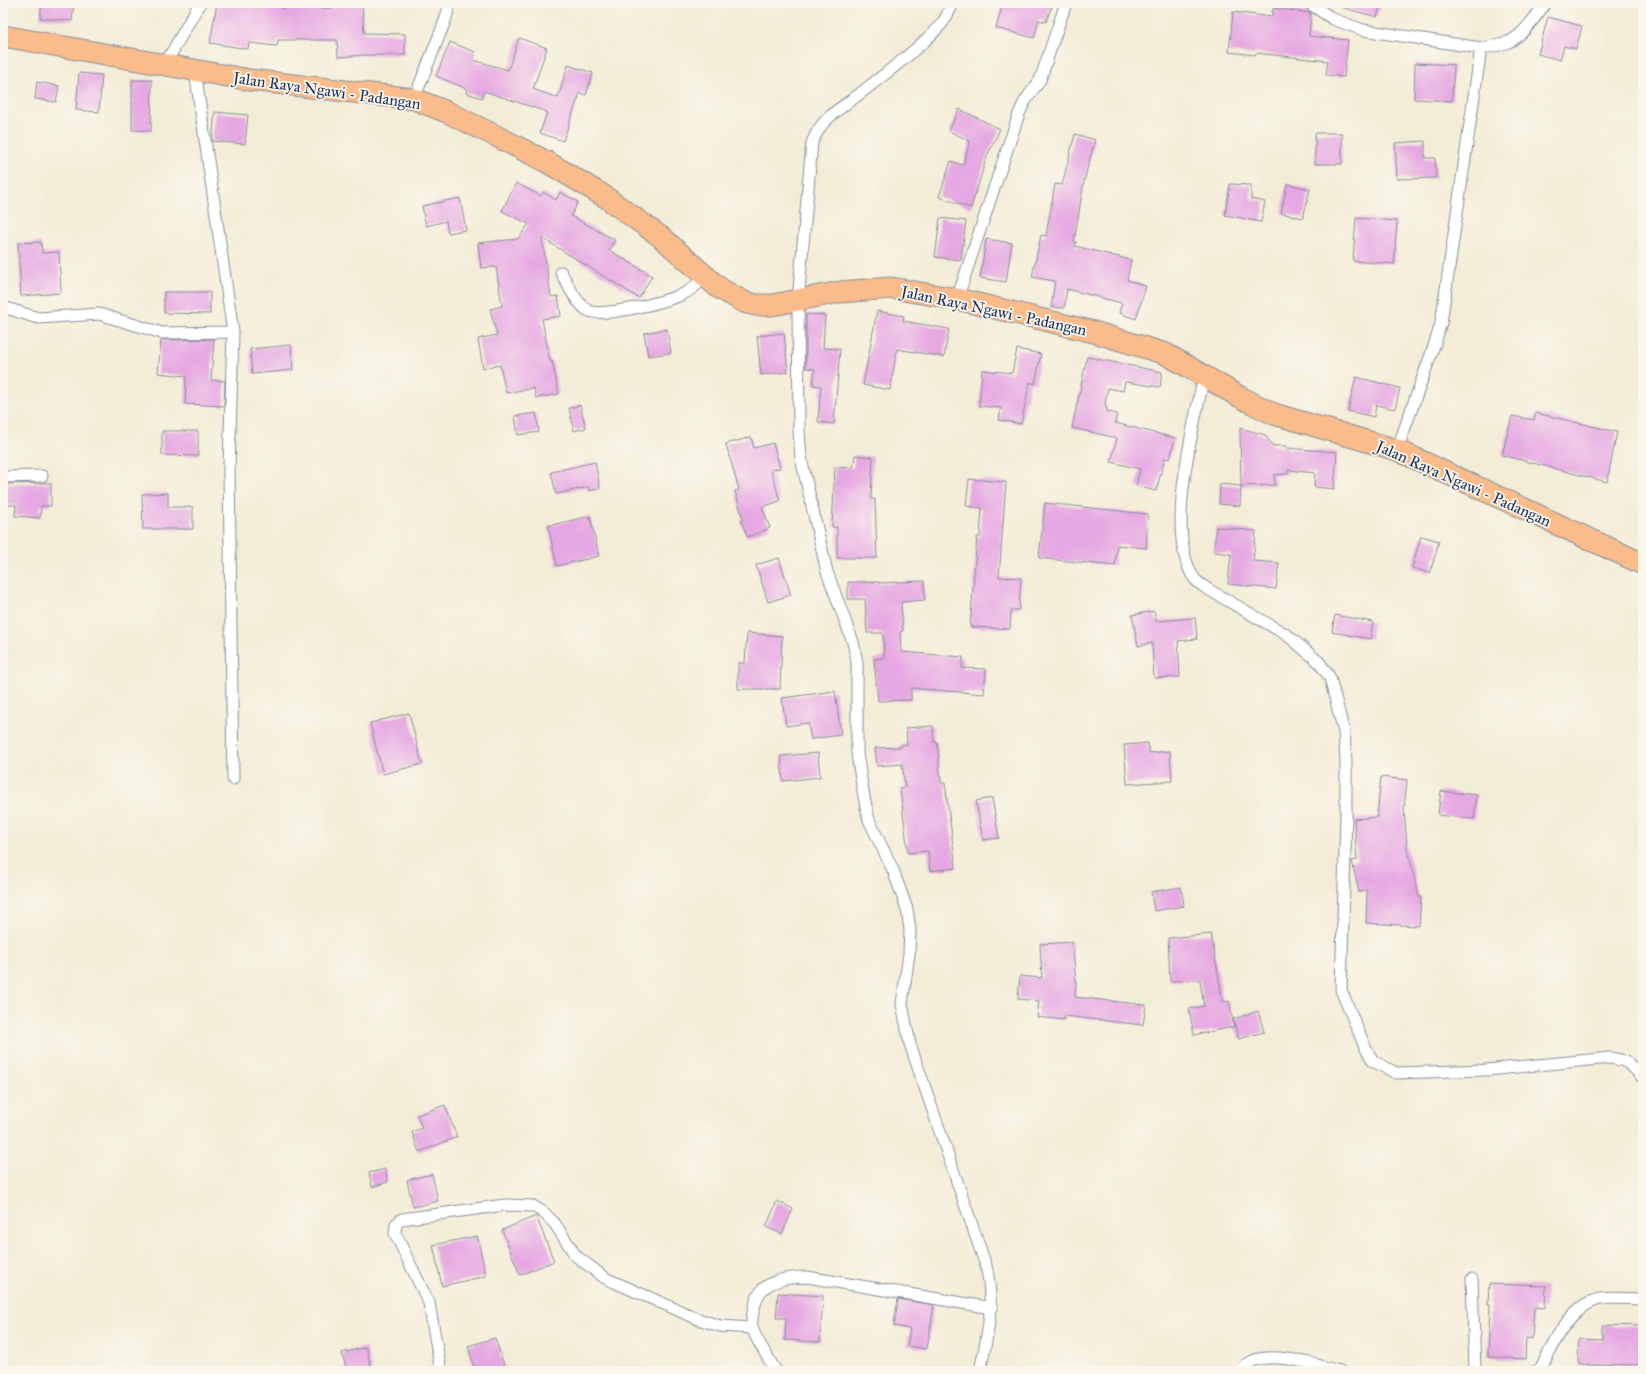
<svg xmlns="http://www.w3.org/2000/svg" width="1646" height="1374" viewBox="0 0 1646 1374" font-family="'IM FELL Great Primer',serif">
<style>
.building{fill:#e6a8e2}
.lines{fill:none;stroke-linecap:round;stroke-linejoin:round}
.street-casing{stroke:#878e9a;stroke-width:13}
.highway-casing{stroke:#878e9a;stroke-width:23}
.street{stroke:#fff;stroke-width:11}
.highway{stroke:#f9bc8a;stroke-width:21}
.labels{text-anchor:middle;stroke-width:3.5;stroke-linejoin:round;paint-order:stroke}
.street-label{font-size:16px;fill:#1b2f5e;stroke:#fbf7ec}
</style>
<rect width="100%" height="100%" fill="#fbf7ec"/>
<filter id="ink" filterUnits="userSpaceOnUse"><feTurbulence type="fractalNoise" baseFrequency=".025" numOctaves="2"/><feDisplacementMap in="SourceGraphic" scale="8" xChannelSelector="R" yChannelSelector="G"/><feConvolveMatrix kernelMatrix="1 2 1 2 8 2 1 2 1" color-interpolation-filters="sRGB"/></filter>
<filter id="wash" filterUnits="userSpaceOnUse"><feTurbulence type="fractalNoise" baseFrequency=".012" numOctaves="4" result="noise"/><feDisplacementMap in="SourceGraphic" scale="16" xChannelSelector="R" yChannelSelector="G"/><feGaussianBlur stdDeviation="0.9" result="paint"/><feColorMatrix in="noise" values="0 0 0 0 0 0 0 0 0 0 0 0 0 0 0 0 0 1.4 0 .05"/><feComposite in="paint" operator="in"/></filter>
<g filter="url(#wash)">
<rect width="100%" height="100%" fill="#f3edd7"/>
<g id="blocks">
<path class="building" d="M 42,3 L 74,3 L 72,21 L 40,18 Z
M 217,3 L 281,3 L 281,8 L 335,8 L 334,3 L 362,3 L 364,33 L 405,34 L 405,55 L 365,55 L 338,57 L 337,40 L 278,40 L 277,46 L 249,43 L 248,49 L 210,43 Z
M 1003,3 L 1053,3 L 1046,22 L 1039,20 L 1034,38 L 996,28 Z
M 1341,3 L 1381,3 L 1377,17 L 1340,7 Z
M 1273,8 L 1311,13 L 1309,36 L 1348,40 L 1344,77 L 1326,75 L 1328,61 L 1256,53 L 1255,55 L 1229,52 L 1233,12 L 1272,17 Z
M 1548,17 L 1582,26 L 1576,49 L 1564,46 L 1560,60 L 1538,54 Z
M 519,38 L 547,48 L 533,89 L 558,98 L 568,65 L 593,73 L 586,95 L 580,93 L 563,141 L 540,133 L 547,112 L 484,91 L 482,98 L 466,93 L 467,89 L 436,76 L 450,42 L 475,52 L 473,60 L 508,70 Z
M 1415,63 L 1454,65 L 1452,101 L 1414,99 Z
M 79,73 L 102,75 L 99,112 L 76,110 Z
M 132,80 L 152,80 L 151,131 L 132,130 Z
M 37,82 L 59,86 L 56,102 L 35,99 Z
M 959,109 L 1000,129 L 987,156 L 971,208 L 939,197 L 951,161 L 963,165 L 970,141 L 949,131 Z
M 215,112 L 248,115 L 245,144 L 212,141 Z
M 1315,133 L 1342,133 L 1342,164 L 1315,164 Z
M 1075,134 L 1095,140 L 1084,181 L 1074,242 L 1076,242 L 1075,246 L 1131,260 L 1127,280 L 1146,286 L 1136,319 L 1119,313 L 1122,303 L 1067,289 L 1064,308 L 1051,307 L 1055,281 L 1032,277 L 1041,235 L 1046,236 L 1055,184 L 1062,185 Z
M 1425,141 L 1425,158 L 1435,158 L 1436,178 L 1397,179 L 1395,143 Z
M 516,183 L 541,196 L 543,192 L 556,200 L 560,192 L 578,202 L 571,216 L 615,240 L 609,250 L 652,276 L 639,298 L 542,238 L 551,297 L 558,296 L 561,316 L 542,319 L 550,361 L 552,361 L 559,394 L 536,398 L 534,388 L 506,393 L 500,365 L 483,368 L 478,339 L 497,335 L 490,309 L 502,306 L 496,267 L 481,268 L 478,243 L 518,239 L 529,224 L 502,211 Z
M 1230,184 L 1251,185 L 1251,199 L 1265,202 L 1261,222 L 1225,215 Z
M 1287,184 L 1310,189 L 1303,218 L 1281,213 Z
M 460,198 L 466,230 L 448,233 L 446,221 L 426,226 L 422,206 Z
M 940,218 L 966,221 L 961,260 L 935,257 Z
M 1356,218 L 1397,221 L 1394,264 L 1353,261 Z
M 986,239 L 1012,243 L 1006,282 L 980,278 Z
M 41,242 L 42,253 L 59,252 L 61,293 L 21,296 L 18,243 Z
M 164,292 L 210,292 L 210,314 L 164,313 Z
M 877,311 L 904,316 L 903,321 L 949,329 L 944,357 L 897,349 L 890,390 L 863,385 Z
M 806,314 L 825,315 L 823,348 L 840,349 L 834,424 L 818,422 L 821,386 L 813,385 L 815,369 L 806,368 Z
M 667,329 L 671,353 L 648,356 L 644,333 Z
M 784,333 L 788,372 L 761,375 L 757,336 Z
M 214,339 L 211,380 L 225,381 L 224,406 L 185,404 L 186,376 L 158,373 L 161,340 Z
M 291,345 L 293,370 L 252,374 L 250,349 Z
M 1017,349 L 1041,354 L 1035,384 L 1030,382 L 1021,424 L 999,420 L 1001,408 L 979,406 L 982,370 L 1012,373 Z
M 1087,357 L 1162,372 L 1160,387 L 1125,382 L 1123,391 L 1108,388 L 1105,404 L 1108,412 L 1117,414 L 1115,423 L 1175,438 L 1170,459 L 1165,458 L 1156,491 L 1136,486 L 1140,469 L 1111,462 L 1117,438 L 1072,428 Z
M 1356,377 L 1400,388 L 1395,409 L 1376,405 L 1374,417 L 1348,411 Z
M 580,405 L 586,428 L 574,431 L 569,408 Z
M 536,413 L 539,432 L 518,435 L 515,416 Z
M 1536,413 L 1617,432 L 1607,482 L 1502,455 L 1512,416 L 1534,420 Z
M 1240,428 L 1265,435 L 1273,446 L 1287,446 L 1287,448 L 1337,452 L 1334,489 L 1314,487 L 1315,473 L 1288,470 L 1288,474 L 1274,475 L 1275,485 L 1241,486 Z
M 162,431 L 198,431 L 198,456 L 162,455 Z
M 751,437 L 754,448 L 773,443 L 780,468 L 771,470 L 780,501 L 762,507 L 770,528 L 747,537 L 741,520 L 743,519 L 735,491 L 739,490 L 726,444 Z
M 855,455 L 873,457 L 871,499 L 875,499 L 877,558 L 837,558 L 837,527 L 832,527 L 835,467 L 853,468 Z
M 595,462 L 600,488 L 589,491 L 588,487 L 556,494 L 551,472 Z
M 969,479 L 1006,482 L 999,577 L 1021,578 L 1019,610 L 1011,610 L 1010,629 L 970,627 L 977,537 L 980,537 L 982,508 L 966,506 Z
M 43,483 L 51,483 L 51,506 L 41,506 L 40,518 L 15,516 L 16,505 L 6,505 L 7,484 Z
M 1220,484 L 1241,486 L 1240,506 L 1219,504 Z
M 168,493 L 168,507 L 193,507 L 193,529 L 143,529 L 142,494 Z
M 1045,503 L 1148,514 L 1146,548 L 1117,545 L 1115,566 L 1039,558 Z
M 590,516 L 599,556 L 557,566 L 548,526 Z
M 1216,527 L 1256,531 L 1253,561 L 1279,563 L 1276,589 L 1228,584 L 1231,554 L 1214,552 Z
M 1421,536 L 1439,541 L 1430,573 L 1412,568 Z
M 779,558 L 791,595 L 768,602 L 756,565 Z
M 924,581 L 925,600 L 901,602 L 903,631 L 900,632 L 901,652 L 963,657 L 962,668 L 986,669 L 984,694 L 911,688 L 911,700 L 878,701 L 874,659 L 884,658 L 883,633 L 867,633 L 865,599 L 848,599 L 848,582 L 879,582 L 879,583 Z
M 1154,611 L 1156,621 L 1195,618 L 1197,639 L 1178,641 L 1180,677 L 1154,678 L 1152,643 L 1138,646 L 1132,615 Z
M 1335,615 L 1373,622 L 1370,639 L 1332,632 Z
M 747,633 L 782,636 L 780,689 L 738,689 L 738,663 L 745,663 Z
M 835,691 L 841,735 L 811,739 L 808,723 L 786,726 L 782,698 Z
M 409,713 L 422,764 L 383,774 L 370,723 Z
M 933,726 L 934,742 L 937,742 L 941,783 L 945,783 L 956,868 L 930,871 L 928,851 L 908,853 L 900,788 L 905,788 L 902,764 L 877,766 L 875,748 L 901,747 L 901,745 L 907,744 L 906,728 Z
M 1148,743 L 1149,753 L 1170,751 L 1172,781 L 1127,784 L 1124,745 Z
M 818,753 L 820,777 L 783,781 L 781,756 Z
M 1381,777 L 1407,780 L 1404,808 L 1407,847 L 1419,897 L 1421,897 L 1419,926 L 1366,923 L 1367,890 L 1359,892 L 1352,861 L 1357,860 L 1354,819 L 1377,817 Z
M 1441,791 L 1477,795 L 1474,819 L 1438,815 Z
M 992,798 L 999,838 L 983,840 L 976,801 Z
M 1181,887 L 1184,906 L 1154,911 L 1151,892 Z
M 1211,934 L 1223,1002 L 1229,1001 L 1234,1027 L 1194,1035 L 1189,1009 L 1204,1006 L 1200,980 L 1170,981 L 1168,938 Z
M 1072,942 L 1076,982 L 1075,997 L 1146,1005 L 1143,1025 L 1064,1016 L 1064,1020 L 1037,1017 L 1039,1001 L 1018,999 L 1020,976 L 1042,978 L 1040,944 Z
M 1258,1011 L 1264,1032 L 1239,1039 L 1233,1019 Z
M 445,1105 L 457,1137 L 419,1152 L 412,1132 L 422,1128 L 417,1115 Z
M 385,1169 L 388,1182 L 372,1187 L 369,1173 Z
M 432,1174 L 438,1201 L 413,1207 L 407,1180 Z
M 777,1201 L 793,1209 L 782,1234 L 766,1227 Z
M 536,1216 L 554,1261 L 520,1275 L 502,1230 Z
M 477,1236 L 486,1276 L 442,1286 L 433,1245 Z
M 1489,1284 L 1546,1286 L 1545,1308 L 1534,1307 L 1532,1339 L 1526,1338 L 1525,1359 L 1488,1357 L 1490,1305 L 1488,1305 Z
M 778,1293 L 823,1296 L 820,1342 L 785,1340 L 786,1318 L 776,1318 Z
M 898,1299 L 934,1305 L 927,1349 L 907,1346 L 910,1329 L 894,1326 Z
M 1603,1325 L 1643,1326 L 1643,1365 L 1578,1364 L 1579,1339 L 1603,1340 Z
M 495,1338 L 506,1371 L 475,1371 L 468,1346 Z
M 366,1347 L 372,1371 L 347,1371 L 342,1353 Z"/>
</g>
</g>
<g filter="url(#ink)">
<use href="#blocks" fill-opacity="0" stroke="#878e9a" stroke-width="1"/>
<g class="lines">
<defs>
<path id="street" d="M 953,3 C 950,9 947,16 943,22 C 924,45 886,73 862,92 C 841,109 822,116 812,143 L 798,301 L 799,431 L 801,458 L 827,572 L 853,642 L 857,662 L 857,754 L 864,797 L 869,820 L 893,870 L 907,909 L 910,929 L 909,954 L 902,1004 L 910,1044 L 986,1266 C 995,1304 988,1333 980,1371
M 1309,3 L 1333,19 L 1363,30 L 1481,48 L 1441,323 L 1435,343 L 1397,450
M 1481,48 C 1489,47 1498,46 1506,43 C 1523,37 1535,16 1546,3
M 164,66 L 200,3
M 195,71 L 233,332 L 229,469 L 233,779
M 414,99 L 445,21 L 450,3
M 561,272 C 568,285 575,301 587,310 C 600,319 670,301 685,293 C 693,289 699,283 706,276
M 957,299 L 1019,114 L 1025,101 L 1040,80 L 1066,3
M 3,307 L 38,318 L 99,314 L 162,333 L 233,332
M 1204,375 C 1194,427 1164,532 1194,578 C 1197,582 1202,585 1206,588 L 1287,635 L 1319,662 L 1330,678 L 1344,732 L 1346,762 L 1346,816 L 1341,990 L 1366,1049 L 1373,1061 L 1396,1073 L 1486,1070 L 1610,1058 C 1628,1060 1631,1065 1643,1078
M 3,477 L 42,476
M 1472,1279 L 1475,1371
M 441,1371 L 429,1303 L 395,1233 L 396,1224 L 402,1219 L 505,1205 L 533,1206 L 543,1212 L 555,1224 L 576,1256 L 605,1278 L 698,1319 L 720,1326 L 752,1328
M 776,1371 C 771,1362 753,1335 752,1327 C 751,1317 755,1297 763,1289 C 774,1279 794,1277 807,1277 L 992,1308
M 1242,1371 C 1255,1344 1318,1366 1340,1371
M 1536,1371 L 1540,1369 C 1555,1344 1568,1305 1600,1299 C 1614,1297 1629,1299 1643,1299"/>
<path id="highway" d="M 3,36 L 250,80 L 414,99 L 447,112 L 494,135 L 547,162 L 604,196 L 661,237 L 719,288 L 744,302 L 756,305 L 772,305 L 840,292 L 891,288 L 957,299 L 1094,332 L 1166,354 L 1240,397 L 1274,414 L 1397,450 L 1643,564"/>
</defs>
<use href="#street" class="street-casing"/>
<use href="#highway" class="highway-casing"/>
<use href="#street" class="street"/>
<use href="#highway" class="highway"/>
</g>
</g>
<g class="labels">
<g class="street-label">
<text transform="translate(327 90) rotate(8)" y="6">Jalan Raya Ngawi - Padangan</text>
<text transform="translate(994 310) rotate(12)" y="6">Jalan Raya Ngawi - Padangan</text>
<text transform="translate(1464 483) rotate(24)" y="6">Jalan Raya Ngawi - Padangan</text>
</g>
</g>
<rect width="1646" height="1374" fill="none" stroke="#fbf7ec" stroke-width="16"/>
</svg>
